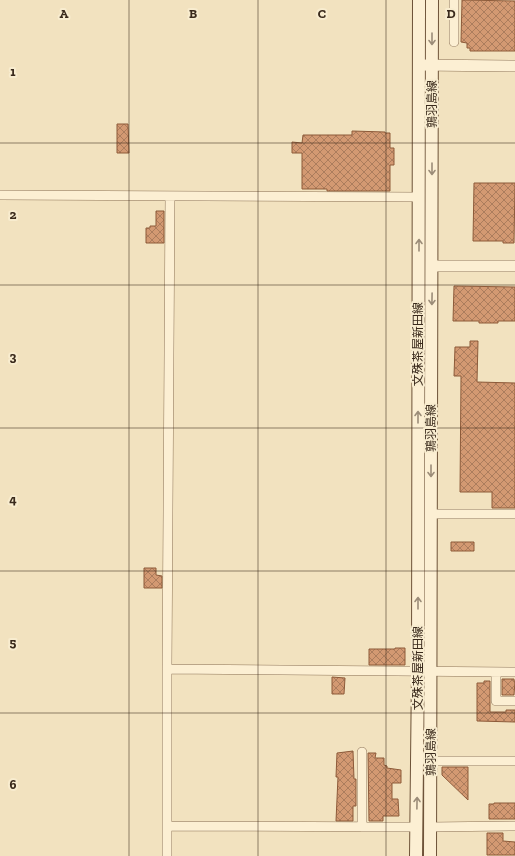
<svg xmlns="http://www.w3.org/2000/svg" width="515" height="856" viewBox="0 0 515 856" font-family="'Zilla Slab','Noto Sans JP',serif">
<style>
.building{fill:url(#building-cross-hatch);stroke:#8d5a39}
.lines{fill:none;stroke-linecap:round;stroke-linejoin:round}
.minor-casing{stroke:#8c7256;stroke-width:10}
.tertiary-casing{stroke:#8c7256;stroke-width:12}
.secondary-casing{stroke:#6e5339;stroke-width:14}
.minor{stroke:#fcefd3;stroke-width:9}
.tertiary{stroke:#fcefd3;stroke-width:11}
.secondary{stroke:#fcefd3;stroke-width:12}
.oneway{stroke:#9b8c78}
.grid{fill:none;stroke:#3a2a1c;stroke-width:1;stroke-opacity:0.55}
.labels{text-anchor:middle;stroke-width:4;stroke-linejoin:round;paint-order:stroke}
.street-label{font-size:12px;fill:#3a2a1c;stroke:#f8eccf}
.grid-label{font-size:13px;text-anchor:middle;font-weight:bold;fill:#3a2a1c;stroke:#f8eccf;stroke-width:4;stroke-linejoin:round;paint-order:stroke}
</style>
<defs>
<pattern id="building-cross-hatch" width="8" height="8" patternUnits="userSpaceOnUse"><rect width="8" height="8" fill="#d39972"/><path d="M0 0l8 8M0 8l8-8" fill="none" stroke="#ac7d5d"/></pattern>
</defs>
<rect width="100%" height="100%" fill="#f2e2bf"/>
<path class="building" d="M 462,0 L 515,1 L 515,51 L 470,51 L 470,48 L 467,48 L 467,43 L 461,42 Z
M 117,124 L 128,124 L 129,153 L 117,153 Z
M 352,131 L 385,132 L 385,133 L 390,133 L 390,148 L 394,148 L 394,165 L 390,165 L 390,191 L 327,191 L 327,189 L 302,189 L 302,153 L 292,153 L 292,142 L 302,143 L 303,135 L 352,135 Z
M 474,183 L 515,183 L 514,243 L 503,243 L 503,241 L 473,241 Z
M 156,211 L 164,211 L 164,243 L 146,243 L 146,228 L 150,228 L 150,226 L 156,226 Z
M 454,286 L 515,287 L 515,321 L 498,321 L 498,323 L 479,323 L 479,321 L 453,321 Z
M 470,341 L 478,341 L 477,382 L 515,383 L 515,508 L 492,508 L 492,492 L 460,492 L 461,376 L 454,376 L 455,347 L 470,347 Z
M 451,542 L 474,542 L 474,551 L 451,551 Z
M 144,568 L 156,568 L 156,575 L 162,576 L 162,588 L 144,588 Z
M 395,648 L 405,648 L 405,665 L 369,665 L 369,649 L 395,649 Z
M 332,677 L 345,678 L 344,694 L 332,694 Z
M 502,679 L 514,679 L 514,681 L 515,681 L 514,695 L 502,695 Z
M 484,681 L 490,681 L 490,712 L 506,712 L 506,710 L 515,710 L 515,722 L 477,721 L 477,683 L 484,683 Z
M 353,751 L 354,779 L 356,779 L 356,806 L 353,806 L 353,821 L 336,821 L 338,777 L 336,777 L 337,753 Z
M 368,753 L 376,753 L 375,758 L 384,758 L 384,765 L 387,766 L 387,768 L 401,770 L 401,783 L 392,783 L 392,799 L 398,799 L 399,816 L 383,816 L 383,821 L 369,821 Z
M 442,767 L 468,767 L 468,800 L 442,775 Z
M 494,803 L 515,803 L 515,819 L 489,819 L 489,804 L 494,804 Z
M 487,833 L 503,833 L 503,841 L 515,842 L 515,855 L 487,855 Z"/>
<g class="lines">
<defs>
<path id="minor" d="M 454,42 L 454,0
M 0,195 L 419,197
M 430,514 L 515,514
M 167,669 L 515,672
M 496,672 L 496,701 L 515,701
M 430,761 L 515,761
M 168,826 L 416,827
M 362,827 L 362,752
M 430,827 L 515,826
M 167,856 L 167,669 L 170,196"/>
<path id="tertiary" d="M 419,65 L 515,66
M 432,266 L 515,266"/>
<path id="secondary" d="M 416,856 L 418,671 L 419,0
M 430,856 L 432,0"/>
</defs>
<use href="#minor" class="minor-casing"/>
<use href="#tertiary" class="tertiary-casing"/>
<use href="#secondary" class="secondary-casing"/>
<use href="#minor" class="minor"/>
<use href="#tertiary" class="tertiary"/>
<use href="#secondary" class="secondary"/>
</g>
<defs><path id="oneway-shaft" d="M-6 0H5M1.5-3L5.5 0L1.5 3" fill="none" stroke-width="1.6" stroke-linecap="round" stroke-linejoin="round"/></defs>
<g class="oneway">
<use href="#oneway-shaft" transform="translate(432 39) rotate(90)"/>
<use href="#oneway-shaft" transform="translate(432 169) rotate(90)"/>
<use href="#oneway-shaft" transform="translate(419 245) rotate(-90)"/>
<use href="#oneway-shaft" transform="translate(432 299) rotate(91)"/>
<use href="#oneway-shaft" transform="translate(418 417) rotate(-90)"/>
<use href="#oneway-shaft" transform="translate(431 471) rotate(90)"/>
<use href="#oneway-shaft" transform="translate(418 603) rotate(-90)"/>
<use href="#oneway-shaft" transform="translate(417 803) rotate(-89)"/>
</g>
<path class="grid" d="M 129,0 L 129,856M 258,0 L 258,856M 386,0 L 386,856M 0,143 L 515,143M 0,285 L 515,285M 0,428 L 515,428M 0,571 L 515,571M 0,713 L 515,713"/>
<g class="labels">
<g class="street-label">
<text transform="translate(432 104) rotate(-90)" y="4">鶉羽島線</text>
<text transform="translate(418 344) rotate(-90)" y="4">文殊茶屋新田線</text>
<text transform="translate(431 428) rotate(-90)" y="4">鶉羽島線</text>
<text transform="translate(418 668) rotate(-90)" y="4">文殊茶屋新田線</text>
<text transform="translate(431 752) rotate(-90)" y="4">鶉羽島線</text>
</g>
</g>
<g class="grid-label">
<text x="64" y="18">A</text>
<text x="193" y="18">B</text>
<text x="322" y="18">C</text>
<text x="451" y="18">D</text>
<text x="13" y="76">1</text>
<text x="13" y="219">2</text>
<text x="13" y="361">3</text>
<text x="13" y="504">4</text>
<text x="13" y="647">5</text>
<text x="13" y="789">6</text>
</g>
</svg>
